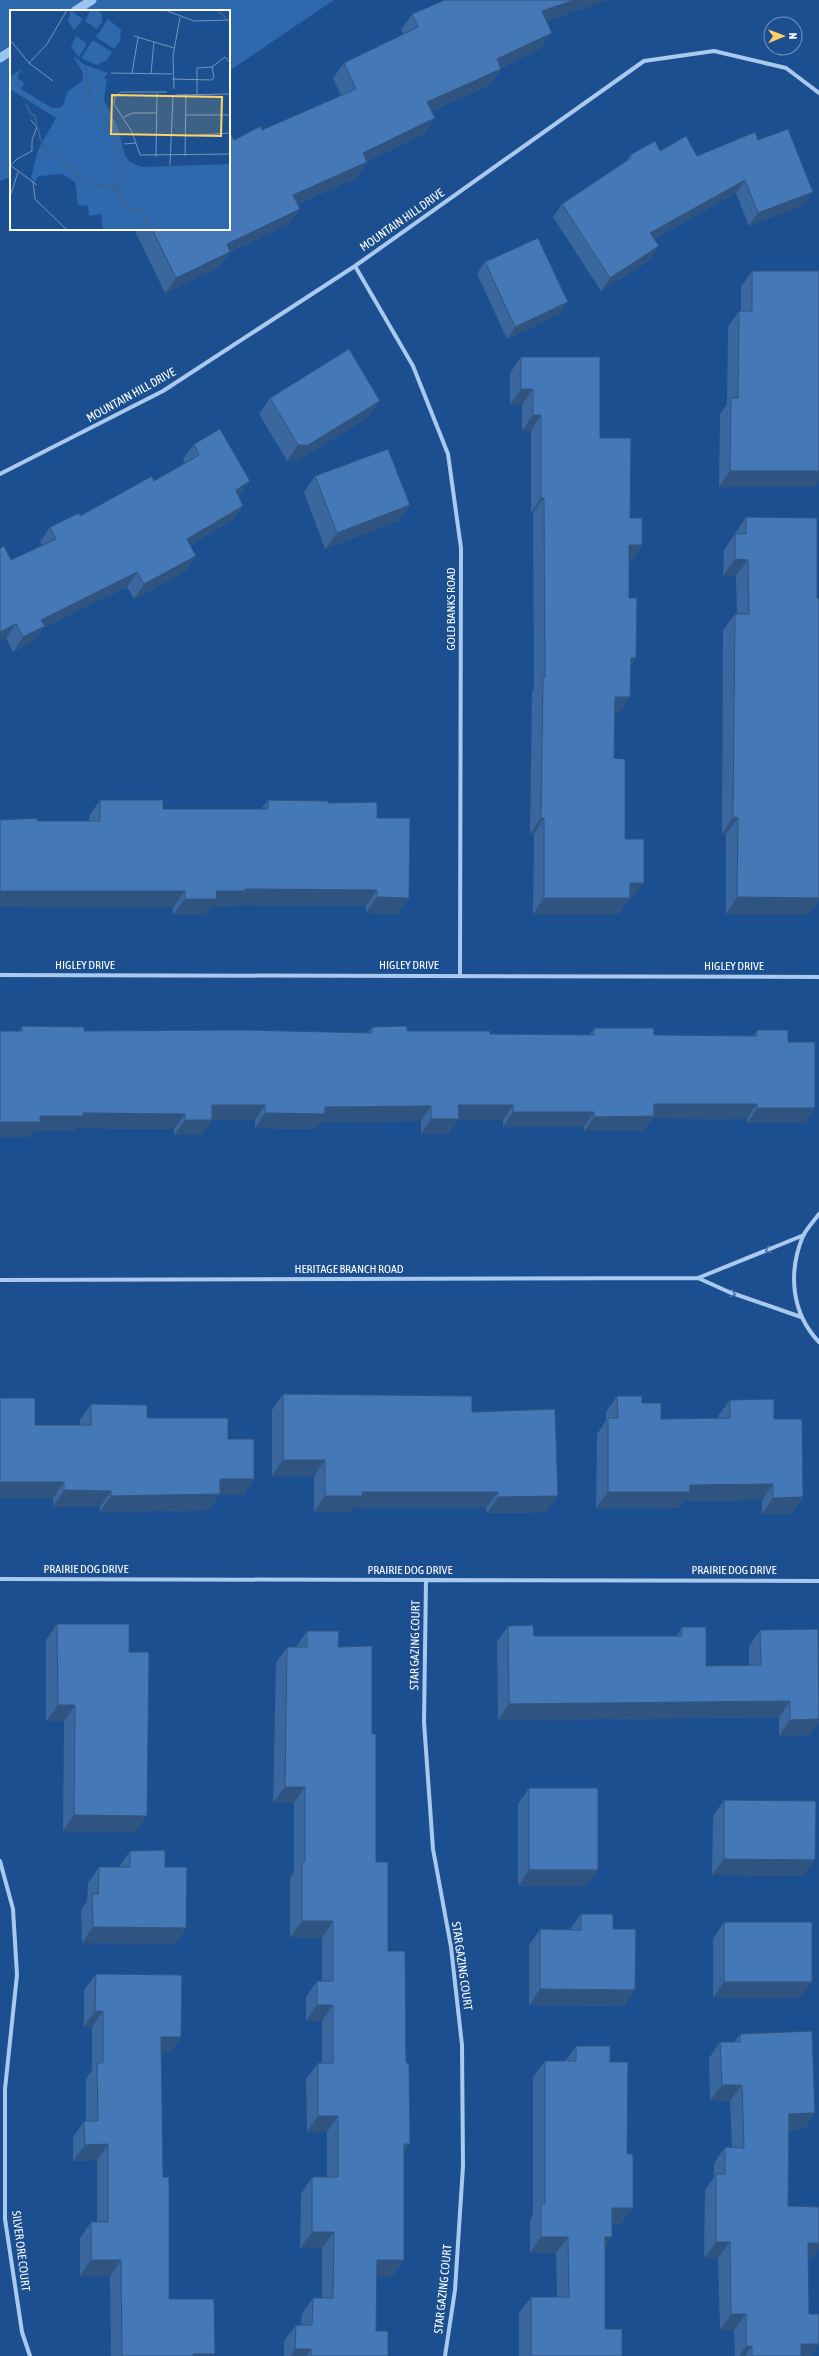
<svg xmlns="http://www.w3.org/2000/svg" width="819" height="2356" viewBox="0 0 819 2356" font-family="'Asap Condensed',sans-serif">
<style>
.green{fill:#2e69ad}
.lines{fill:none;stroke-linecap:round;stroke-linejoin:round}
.stream{stroke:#9cc4f0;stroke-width:9}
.minor{stroke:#a9c9ee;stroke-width:4}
.wall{fill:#3a679d}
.shaded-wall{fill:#305480}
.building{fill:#4478b7;stroke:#305480}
.oneway{stroke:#4674ac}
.labels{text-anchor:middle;stroke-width:3.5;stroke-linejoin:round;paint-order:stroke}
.street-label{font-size:12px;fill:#fff;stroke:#1b4f8f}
.inset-river{fill:none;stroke:#3c6290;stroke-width:2}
.inset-road{fill:none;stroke:#7695bc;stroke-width:1}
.view{fill:#ffd166;fill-opacity:0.15;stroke:#ffd166;stroke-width:2}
.inset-edge{fill:none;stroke:#fff;stroke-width:2}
</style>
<rect width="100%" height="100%" fill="#1b4f8f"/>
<path class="green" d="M 0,0 L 334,0 L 229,71 L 229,11 L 11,11 L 11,177 L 0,181 Z"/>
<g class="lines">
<path class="stream" d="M 75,11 L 92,0
M 0,58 L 11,51"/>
<path class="minor" d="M 355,266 L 413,366 L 448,454 L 461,548 L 460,975
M 0,474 L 163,391 L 355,266 L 644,61 L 714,51 L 786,68 L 819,93
M 0,975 L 819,977
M 819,1214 C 814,1221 807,1228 803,1236 C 788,1272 791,1313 819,1342
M 698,1278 L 729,1292 L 801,1317
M 0,1280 L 698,1278 L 804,1235
M 0,1579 L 819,1581
M 426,1580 L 424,1722 L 433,1849 L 451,1947 L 462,2045 L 463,2166 L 455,2290 L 445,2356
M 0,1861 L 13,1909 L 17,1975 L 5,2089 L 5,2219 L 22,2332 L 30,2356"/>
</g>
<path class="wall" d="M 445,0 L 607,0 L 547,21 L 541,48 L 501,68 L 501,69 L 490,85 L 431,111 L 435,118 L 424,134 L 367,161 L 367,162 L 356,178 L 297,204 L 300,209 L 289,224 L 230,252 L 219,267 L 165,293 L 134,229 L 229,229 L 234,140 L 262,130 L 341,95 L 333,78 L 344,63 L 403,34 L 401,30 L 412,14 Z
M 758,140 L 813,192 L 803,205 L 749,226 L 736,193 L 654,239 L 650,260 L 601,291 L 553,217 L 562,204 L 626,161 L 630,155 L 660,151 L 697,156 Z
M 485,262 L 560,314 L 507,339 L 477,274 Z
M 752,271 L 815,487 L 719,487 L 720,414 L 727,404 L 728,327 L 739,311 L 741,311 L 741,287 Z
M 521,357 L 600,438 L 630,518 L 642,545 L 631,561 L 629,561 L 629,598 L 631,666 L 620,713 L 615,713 L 614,758 L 633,898 L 630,898 L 619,914 L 533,914 L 534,834 L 530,834 L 532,692 L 534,689 L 533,513 L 531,513 L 531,431 L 522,431 L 522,405 L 510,405 L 510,373 Z
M 270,398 L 369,417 L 297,461 L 287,461 L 259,414 Z
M 194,444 L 250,481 L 240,495 L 239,496 L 243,506 L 233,520 L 190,545 L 186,571 L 134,599 L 127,587 L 43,628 L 34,641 L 13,652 L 6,638 L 11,560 L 42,546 L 40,542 L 50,527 L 80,516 L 154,481 L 185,463 L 183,459 Z
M 315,476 L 410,505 L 398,521 L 325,549 L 304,492 Z
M 746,517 L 810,914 L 726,914 L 726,834 L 722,834 L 723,630 L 735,614 L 737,614 L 736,576 L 723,576 L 724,550 Z
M 100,800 L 163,809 L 261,809 L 268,800 L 328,803 L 377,818 L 409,898 L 398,914 L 366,913 L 366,906 L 235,905 L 233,907 L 211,907 L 205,915 L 173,915 L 173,908 L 37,821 L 89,821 L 89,816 Z
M 22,1026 L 84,1031 L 367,1033 L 372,1027 L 407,1031 L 490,1034 L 589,1035 L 594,1028 L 654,1035 L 753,1036 L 757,1030 L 788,1042 L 815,1108 L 805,1123 L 747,1123 L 747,1119 L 653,1118 L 644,1131 L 584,1131 L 584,1127 L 503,1127 L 503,1120 L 458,1120 L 448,1134 L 421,1134 L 421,1121 L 320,1122 L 315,1129 L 255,1128 L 255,1120 L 212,1120 L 202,1135 L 174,1135 L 174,1129 L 75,1128 L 73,1131 L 34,1131 L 30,1137 L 0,1137 L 0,1031 L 19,1031 Z
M 283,1394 L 472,1412 L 546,1512 L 487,1513 L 486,1508 L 353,1508 L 351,1512 L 314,1512 L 314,1476 L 272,1476 L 272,1410 Z
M 617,1396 L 642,1403 L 661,1419 L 718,1418 L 718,1416 L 730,1400 L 774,1419 L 803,1497 L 792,1514 L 762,1514 L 762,1500 L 684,1501 L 679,1508 L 596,1508 L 597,1434 L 606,1421 L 606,1412 Z
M 91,1404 L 147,1418 L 228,1439 L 254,1479 L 243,1495 L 219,1495 L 209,1510 L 100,1512 L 100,1507 L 53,1507 L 53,1498 L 35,1425 L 80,1425 L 80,1420 Z
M 57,1624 L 135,1832 L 63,1831 L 64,1721 L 46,1721 L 46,1640 Z
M 508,1626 L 534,1636 L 676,1636 L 682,1627 L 706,1666 L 749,1665 L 749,1646 L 760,1630 L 819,1647 L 819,1722 L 810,1735 L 779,1736 L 779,1717 L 498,1720 L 497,1642 Z
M 307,1631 L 338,1647 L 372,1734 L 376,1862 L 388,1951 L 406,2063 L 410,2144 L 404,2152 L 404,2260 L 393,2276 L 377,2276 L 376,2331 L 388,2356 L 284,2356 L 284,2341 L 296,2325 L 301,2325 L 302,2314 L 313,2298 L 322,2298 L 322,2248 L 300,2248 L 301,2194 L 312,2177 L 327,2177 L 327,2132 L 307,2132 L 306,2079 L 318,2063 L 322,2063 L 322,2021 L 306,2021 L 306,1997 L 317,1981 L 322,1981 L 322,1938 L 290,1937 L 290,1878 L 294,1872 L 294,1803 L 273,1803 L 276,1663 L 287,1647 L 296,1647 Z
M 529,1788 L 587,1886 L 518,1886 L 518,1804 Z
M 724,1800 L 804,1876 L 712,1875 L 713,1816 Z
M 130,1851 L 165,1867 L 186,1928 L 175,1944 L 82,1943 L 81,1910 L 87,1901 L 88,1883 L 99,1867 L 119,1867 Z
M 581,1914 L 613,1929 L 635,1990 L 624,2006 L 529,2005 L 529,1945 L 540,1929 L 570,1929 Z
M 724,1922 L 800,1998 L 713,1998 L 713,1939 Z
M 96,1974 L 181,2037 L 170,2053 L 161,2053 L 163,2177 L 169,2299 L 214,2356 L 111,2356 L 110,2276 L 80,2276 L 80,2238 L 91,2222 L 97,2222 L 97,2160 L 73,2161 L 73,2137 L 84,2121 L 86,2121 L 86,2079 L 92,2070 L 92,2027 L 84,2027 L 84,1990 Z
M 740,2034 L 815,2113 L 804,2129 L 789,2130 L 788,2206 L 812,2259 L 808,2259 L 809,2314 L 811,2356 L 735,2356 L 734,2330 L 720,2330 L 718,2258 L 704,2258 L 705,2190 L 714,2177 L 714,2163 L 725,2147 L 732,2147 L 730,2101 L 710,2101 L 709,2058 L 720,2042 L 734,2042 Z
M 576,2046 L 610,2062 L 621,2224 L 612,2224 L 612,2237 L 605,2247 L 605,2329 L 622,2356 L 519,2356 L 519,2313 L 531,2297 L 557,2297 L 556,2253 L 530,2253 L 530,2220 L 533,2214 L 533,2077 L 545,2061 L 565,2061 Z"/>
<path class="shaded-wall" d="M 574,0 L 607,0 L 531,27 L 542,11 Z
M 552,33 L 541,48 L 486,75 L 497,59 Z
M 501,69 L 490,85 L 416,117 L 427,102 Z
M 435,118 L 424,134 L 352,168 L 363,153 Z
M 367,162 L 356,178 L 282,210 L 293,195 Z
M 745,180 L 736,193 L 641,246 L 650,233 Z
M 813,192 L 803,205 L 749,226 L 758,213 Z
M 300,209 L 289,224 L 230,252 L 219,267 L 165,293 L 176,278 L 227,244 Z
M 659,246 L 650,260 L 601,291 L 610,278 Z
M 568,302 L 560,314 L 507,339 L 515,327 Z
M 521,389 L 533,389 L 522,405 L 510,405 Z
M 380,401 L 369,417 L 297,461 L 287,461 L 298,445 Z
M 533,415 L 541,415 L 531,431 L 522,431 Z
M 730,471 L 819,471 L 819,482 L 815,487 L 719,487 Z
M 250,481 L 240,495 L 225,504 L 236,490 Z
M 541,498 L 544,498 L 533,513 L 531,513 Z
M 410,505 L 398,521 L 325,549 L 337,533 Z
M 243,506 L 233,520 L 176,553 L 187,539 Z
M 629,545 L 642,545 L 631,561 L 618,561 Z
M 196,556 L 186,571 L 134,599 L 144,584 Z
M 735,559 L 748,560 L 736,576 L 723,576 Z
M 137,572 L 127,587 L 43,628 L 34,641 L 13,652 L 23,637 L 41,620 Z
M 16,624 L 6,638 L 0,641 L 0,632 Z
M 631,658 L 636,658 L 626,673 Z
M 615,697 L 630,697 L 620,713 L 604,713 Z
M 733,817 L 738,818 L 726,834 L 722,834 Z
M 541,818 L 544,818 L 534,834 L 530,834 Z
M 630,883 L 644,883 L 633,898 L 619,898 Z
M 245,889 L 377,890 L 366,906 L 235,905 L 233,907 L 211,907 L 205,915 L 173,915 L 185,899 L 216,891 Z
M 0,891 L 185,891 L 173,908 L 0,907 Z
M 377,897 L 409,898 L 398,914 L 366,913 Z
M 737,897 L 819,898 L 819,901 L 810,914 L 726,914 Z
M 544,898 L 630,898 L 619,914 L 533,914 Z
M 654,1104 L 757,1104 L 747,1119 L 653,1118 L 644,1131 L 584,1131 L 594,1117 Z
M 212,1105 L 265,1105 L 255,1120 L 212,1120 L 202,1135 L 174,1135 L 185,1120 Z
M 458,1105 L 513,1105 L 503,1120 L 458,1120 L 448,1134 L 421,1134 L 431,1119 Z
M 431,1106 L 421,1121 L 320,1122 L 315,1129 L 255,1128 L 265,1113 L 325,1107 Z
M 757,1108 L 815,1108 L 805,1123 L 747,1123 Z
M 513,1112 L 594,1112 L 584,1127 L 503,1127 Z
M 83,1113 L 185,1114 L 174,1129 L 75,1128 L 73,1131 L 34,1131 L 30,1137 L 0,1137 L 0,1122 L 40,1116 Z
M 283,1460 L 325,1460 L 314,1476 L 272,1476 Z
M 220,1479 L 254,1479 L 243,1495 L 219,1495 L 209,1510 L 100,1512 L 111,1496 Z
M 0,1482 L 64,1482 L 53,1498 L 0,1498 Z
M 773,1484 L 762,1500 L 684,1501 L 679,1508 L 596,1508 L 608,1492 L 690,1485 Z
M 64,1490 L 111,1491 L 100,1507 L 53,1507 Z
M 362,1492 L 498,1492 L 486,1508 L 353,1508 L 351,1512 L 314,1512 L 325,1496 Z
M 558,1496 L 546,1512 L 487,1513 L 498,1497 Z
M 803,1497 L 792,1514 L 762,1514 L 773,1498 Z
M 790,1701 L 779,1717 L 498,1720 L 509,1704 Z
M 58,1705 L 75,1705 L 64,1721 L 46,1721 Z
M 819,1719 L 819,1722 L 810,1735 L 779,1736 L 790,1720 Z
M 285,1787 L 305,1787 L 294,1803 L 273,1803 Z
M 74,1815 L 147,1816 L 135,1832 L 63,1831 Z
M 724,1859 L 815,1860 L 804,1876 L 712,1875 Z
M 529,1870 L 598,1870 L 587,1886 L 518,1886 Z
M 302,1921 L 333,1921 L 322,1938 L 290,1937 Z
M 93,1927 L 186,1928 L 175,1944 L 82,1943 Z
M 724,1982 L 812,1982 L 800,1998 L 713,1998 Z
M 540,1989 L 635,1990 L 624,2006 L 529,2005 Z
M 317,2005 L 333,2005 L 322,2021 L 306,2021 Z
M 95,2011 L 103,2011 L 92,2027 L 84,2027 Z
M 161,2037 L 181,2037 L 170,2053 L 150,2053 Z
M 722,2085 L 742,2085 L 730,2101 L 710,2101 Z
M 815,2113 L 804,2129 L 778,2130 L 789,2114 Z
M 318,2116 L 338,2116 L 327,2132 L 307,2132 Z
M 108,2144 L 97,2160 L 73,2161 L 85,2145 Z
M 404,2144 L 410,2144 L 398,2160 Z
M 612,2208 L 633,2208 L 621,2224 L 601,2224 Z
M 312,2232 L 334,2232 L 322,2248 L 300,2248 Z
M 541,2237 L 568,2237 L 556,2253 L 530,2253 Z
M 605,2237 L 612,2237 L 601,2253 Z
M 716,2242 L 730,2242 L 718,2258 L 704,2258 Z
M 808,2243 L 819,2243 L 819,2249 L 812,2259 L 797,2259 Z
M 91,2260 L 121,2260 L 110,2276 L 80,2276 Z
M 377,2260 L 404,2260 L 393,2276 L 366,2276 Z
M 731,2314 L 746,2314 L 734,2330 L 720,2330 Z
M 801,2344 L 819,2344 L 819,2345 L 811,2356 L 793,2356 Z
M 746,2346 L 752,2346 L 745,2356 L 739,2356 Z
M 295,2349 L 311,2349 L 306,2356 L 290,2356 Z
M 193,2354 L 215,2354 L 214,2356 L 192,2356 Z"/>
<path class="building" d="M 445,0 L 574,0 L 542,11 L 552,33 L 497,59 L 501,69 L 427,102 L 435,118 L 363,153 L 367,162 L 293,195 L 300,209 L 227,244 L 230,252 L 176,278 L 152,229 L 229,229 L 229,130 L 234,140 L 261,126 L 262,130 L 356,89 L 344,63 L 418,27 L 412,14 Z
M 788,129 L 813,192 L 758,213 L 745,180 L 650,233 L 659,246 L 610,278 L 562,204 L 631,158 L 630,155 L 655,141 L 660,151 L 686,136 L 697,156 L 755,132 L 758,140 Z
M 538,238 L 568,302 L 515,327 L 485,262 Z
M 752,271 L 819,271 L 819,471 L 730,471 L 731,398 L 738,398 L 739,311 L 752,311 Z
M 349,349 L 380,401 L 308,445 L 298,445 L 270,398 Z
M 521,357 L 600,357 L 600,438 L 631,438 L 630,518 L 642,518 L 642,545 L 629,545 L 629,598 L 637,598 L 636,658 L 631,658 L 630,697 L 615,697 L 614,758 L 625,759 L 625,839 L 644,839 L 644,883 L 630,883 L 630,898 L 544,898 L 544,818 L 541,818 L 543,677 L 545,677 L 544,498 L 541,498 L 541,415 L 533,415 L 533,389 L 521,389 Z
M 220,429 L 250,481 L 236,490 L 243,506 L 187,539 L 196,556 L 144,584 L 137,572 L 41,620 L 45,626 L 23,637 L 16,624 L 0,632 L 0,548 L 4,546 L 11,560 L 56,539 L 50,527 L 79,513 L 80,516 L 152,476 L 154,481 L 199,455 L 194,444 Z
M 388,449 L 410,505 L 337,533 L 315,476 Z
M 746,517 L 817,518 L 817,598 L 819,598 L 819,898 L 737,897 L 738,818 L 733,817 L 735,614 L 749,614 L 748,560 L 735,559 L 735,534 L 746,534 Z
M 100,800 L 163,800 L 163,809 L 268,809 L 268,800 L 328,801 L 328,803 L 377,802 L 377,818 L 410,818 L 409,898 L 377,897 L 377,890 L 245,889 L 245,891 L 216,891 L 217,899 L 185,899 L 185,891 L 0,891 L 0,820 L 37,818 L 37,821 L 100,821 Z
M 22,1026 L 84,1027 L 84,1031 L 243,1030 L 372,1033 L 372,1027 L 407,1026 L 407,1031 L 490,1031 L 490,1034 L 594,1035 L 594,1028 L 654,1028 L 654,1035 L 757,1036 L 757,1030 L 788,1030 L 788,1042 L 815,1042 L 815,1108 L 757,1108 L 757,1104 L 654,1104 L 654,1116 L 594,1117 L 594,1112 L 513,1112 L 513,1105 L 458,1105 L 459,1119 L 431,1119 L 431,1106 L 325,1107 L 325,1114 L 265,1113 L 265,1105 L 212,1105 L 212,1120 L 185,1120 L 185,1114 L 83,1113 L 83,1116 L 40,1116 L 40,1122 L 0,1122 L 0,1031 L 22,1031 Z
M 283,1394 L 472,1396 L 472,1412 L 555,1409 L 558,1496 L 498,1497 L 498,1492 L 362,1492 L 362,1496 L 325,1496 L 325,1460 L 283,1460 Z
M 617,1396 L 642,1396 L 642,1403 L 661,1403 L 661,1419 L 730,1418 L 730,1400 L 774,1399 L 774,1419 L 802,1419 L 803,1497 L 773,1498 L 773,1484 L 690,1485 L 690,1492 L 608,1492 L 608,1418 L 618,1418 Z
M 0,1398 L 35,1398 L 35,1425 L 91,1425 L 91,1404 L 147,1405 L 147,1418 L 228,1418 L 228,1439 L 254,1439 L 254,1479 L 220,1479 L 220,1494 L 111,1496 L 111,1491 L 64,1490 L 64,1482 L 0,1482 Z
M 57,1624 L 129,1624 L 129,1652 L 149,1652 L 147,1816 L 74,1815 L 75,1705 L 58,1705 Z
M 533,1625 L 534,1636 L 682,1636 L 682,1627 L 706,1627 L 706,1666 L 761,1665 L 760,1630 L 818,1629 L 819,1719 L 790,1720 L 790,1701 L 509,1704 L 508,1626 Z
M 307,1631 L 339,1631 L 338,1647 L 372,1646 L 372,1734 L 376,1734 L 376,1862 L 388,1862 L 388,1951 L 405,1951 L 406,2063 L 409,2063 L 410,2144 L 404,2144 L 404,2260 L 377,2260 L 376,2331 L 388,2331 L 388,2356 L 311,2356 L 311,2349 L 295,2349 L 296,2325 L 312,2325 L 313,2298 L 333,2298 L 334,2232 L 312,2232 L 312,2177 L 338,2177 L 338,2116 L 318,2116 L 318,2063 L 333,2063 L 333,2005 L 317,2005 L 317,1981 L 333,1981 L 333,1921 L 302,1921 L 302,1862 L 305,1862 L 305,1787 L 285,1787 L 287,1647 L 307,1647 Z
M 529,1788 L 598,1788 L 598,1870 L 529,1870 Z
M 724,1800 L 816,1801 L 815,1860 L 724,1859 Z
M 165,1850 L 165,1867 L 187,1867 L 186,1928 L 93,1927 L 92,1894 L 98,1894 L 99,1867 L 130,1867 L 130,1851 Z
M 581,1914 L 613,1914 L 613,1929 L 636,1929 L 635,1990 L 540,1989 L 540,1929 L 581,1930 Z
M 724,1922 L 812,1922 L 812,1982 L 724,1982 Z
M 96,1974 L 182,1975 L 181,2037 L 161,2037 L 163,2177 L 169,2177 L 169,2299 L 214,2299 L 215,2354 L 193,2354 L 193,2356 L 122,2356 L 121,2260 L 91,2260 L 91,2222 L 108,2222 L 108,2144 L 85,2145 L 84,2121 L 98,2121 L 97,2063 L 103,2063 L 103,2011 L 95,2011 Z
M 812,2031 L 815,2113 L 789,2114 L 788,2206 L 819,2207 L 819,2243 L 808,2243 L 809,2314 L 819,2314 L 819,2344 L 801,2344 L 801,2356 L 752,2356 L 752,2346 L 746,2346 L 746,2314 L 731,2314 L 730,2242 L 716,2242 L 716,2174 L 725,2174 L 725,2147 L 744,2148 L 742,2085 L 722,2085 L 720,2042 L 740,2042 L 740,2034 Z
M 576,2046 L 610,2046 L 610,2062 L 628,2062 L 627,2154 L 633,2154 L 633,2208 L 612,2208 L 612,2237 L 605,2237 L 605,2329 L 622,2329 L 622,2356 L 531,2356 L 531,2297 L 569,2297 L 568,2237 L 541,2237 L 541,2204 L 545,2203 L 545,2061 L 576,2061 Z"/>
<defs><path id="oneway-chevron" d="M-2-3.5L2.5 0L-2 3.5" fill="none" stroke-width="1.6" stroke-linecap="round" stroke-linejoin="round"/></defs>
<g class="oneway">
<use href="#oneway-chevron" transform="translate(768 1250) rotate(157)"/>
<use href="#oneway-chevron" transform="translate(733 1294) rotate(20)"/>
</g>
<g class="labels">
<g class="street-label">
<text transform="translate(402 220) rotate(-35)" y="4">MOUNTAIN HILL DRIVE</text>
<text transform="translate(131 395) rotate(-29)" y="4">MOUNTAIN HILL DRIVE</text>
<text transform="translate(451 609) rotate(-90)" y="4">GOLD BANKS ROAD</text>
<text x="85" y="969">HIGLEY DRIVE</text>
<text x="409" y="969">HIGLEY DRIVE</text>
<text x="734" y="970">HIGLEY DRIVE</text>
<text x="349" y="1273">HERITAGE BRANCH ROAD</text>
<text x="86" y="1573">PRAIRIE DOG DRIVE</text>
<text x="410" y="1574">PRAIRIE DOG DRIVE</text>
<text x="734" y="1574">PRAIRIE DOG DRIVE</text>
<text transform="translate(415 1645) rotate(-89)" y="4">STAR GAZING COURT</text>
<text transform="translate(462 1966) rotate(82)" y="4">STAR GAZING COURT</text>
<text transform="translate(21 2251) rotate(83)" y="4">SILVER ORE COURT</text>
<text transform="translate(443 2289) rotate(-84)" y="4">STAR GAZING COURT</text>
</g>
</g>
<g transform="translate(10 10)">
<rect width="220" height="220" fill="#1b4f8f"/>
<path d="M 81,0 L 88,0 L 92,5 L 92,12 L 87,19 L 75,11 ZM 61,1 L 73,9 L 64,20 L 58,11 ZM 98,9 L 111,20 L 110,31 L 104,39 L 86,27 ZM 66,26 L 77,34 L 69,47 L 61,37 ZM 83,30 L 102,42 L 97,50 L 87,55 L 71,48 ZM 63,46 L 75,55 L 98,63 L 94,69 L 97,69 L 94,90 L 108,118 L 115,146 L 120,152 L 131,157 L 220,154 L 220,220 L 93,220 L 91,204 L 79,206 L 78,196 L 68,195 L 65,172 L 52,164 L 29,166 L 25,171 L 21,168 L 28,140 L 46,108 L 0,79 L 0,67 L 11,59 L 7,68 L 14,73 L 11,79 L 42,98 L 49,98 L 53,95 L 58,81 L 72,71 L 73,63 Z" fill="#2e69ad"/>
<path class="inset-river" d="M 207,0 L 217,9M 75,55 L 80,91 L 94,107 L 111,140 L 113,168 L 107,181M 16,94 L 20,103 L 25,106 L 27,115M 28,118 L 30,128 L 38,142 L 48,146 L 58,157 L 83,174 L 103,177 L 118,199 L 126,198 L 132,202 L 139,220"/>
<path class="inset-road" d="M 155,0 L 184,11 L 220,10M 124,26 L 164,38M 0,30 L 19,53 L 43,71M 19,53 L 37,34 L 57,0M 101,63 L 162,64M 122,63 L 128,28M 141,63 L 144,32M 162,69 L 202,70 L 204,67 L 202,57M 164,79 L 163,46 L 170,7M 157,82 L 111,82 L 105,87 L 104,94 L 122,122 L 130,145 L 220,144M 187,84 L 187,58 L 202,57 L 215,47 L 220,53M 166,85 L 220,84M 175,105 L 220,105M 114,107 L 123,103 L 147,103M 175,126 L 220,123M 114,134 L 126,133M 175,146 L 176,84M 146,147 L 147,83M 0,155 L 27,175M 1,155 L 7,149 L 22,141 L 22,130 L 27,117 L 21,110M 160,155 L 163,87M 23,171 L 25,189 L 57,220M 0,187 L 8,162"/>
<path class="view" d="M 102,85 L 212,87 L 211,126 L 101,124 Z"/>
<rect width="220" height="220" class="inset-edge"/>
</g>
<g transform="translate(783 36) rotate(89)"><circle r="19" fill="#1b4f8f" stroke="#7695bc"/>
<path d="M0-3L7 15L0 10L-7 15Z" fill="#ffd166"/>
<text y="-6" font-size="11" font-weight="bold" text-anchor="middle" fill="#ffffff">N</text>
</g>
</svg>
